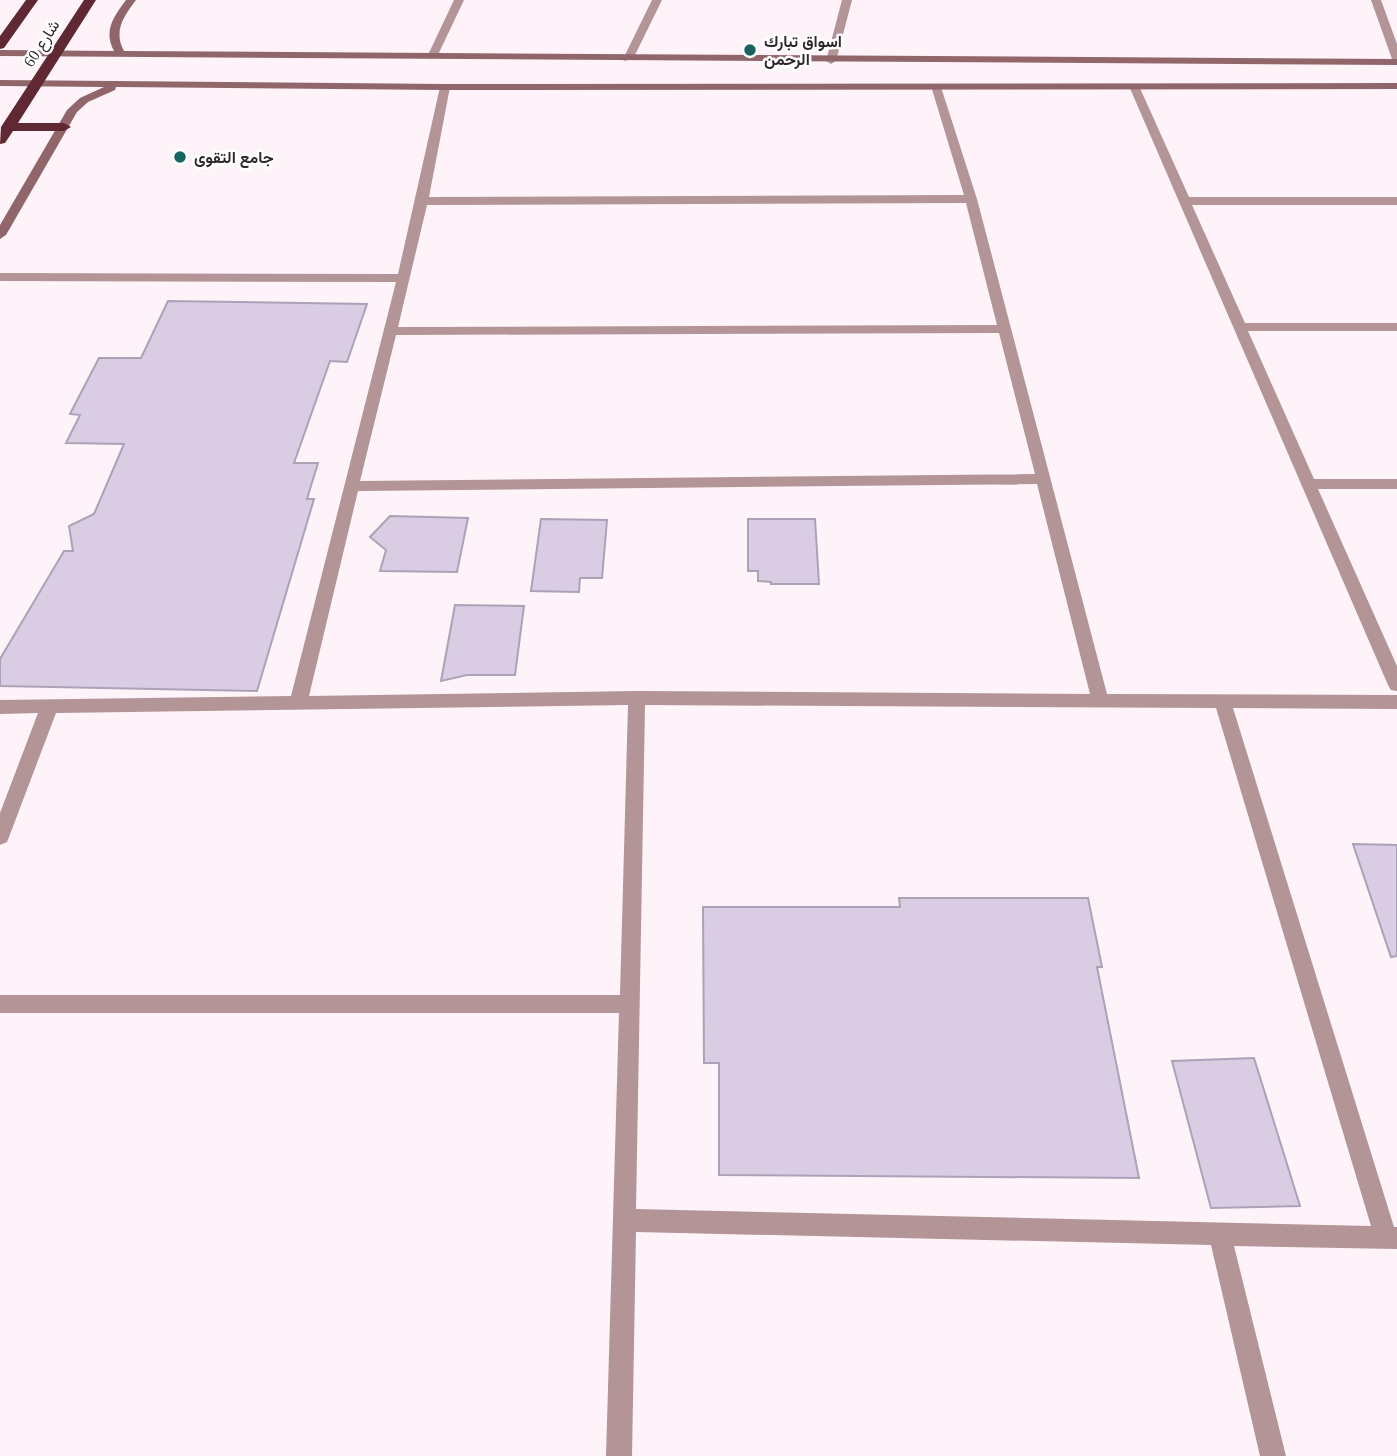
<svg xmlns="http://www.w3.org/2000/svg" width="1397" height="1456" viewBox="0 0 1397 1456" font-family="'Times New Roman',Vazirmatn,serif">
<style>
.building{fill:#d9cce3;stroke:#ada1b7;stroke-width:2}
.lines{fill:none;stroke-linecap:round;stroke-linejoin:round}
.street{fill:#b39497;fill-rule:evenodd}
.secondary{fill:#91666b;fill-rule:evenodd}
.highway{fill:#602832;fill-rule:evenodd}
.poi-dot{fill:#18645e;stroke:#fff;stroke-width:2.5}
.labels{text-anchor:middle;stroke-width:5;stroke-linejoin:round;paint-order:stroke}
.far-poi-label{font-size:16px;font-weight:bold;fill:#31282e;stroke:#fff;text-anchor:start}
.far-street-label{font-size:16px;fill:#31282e;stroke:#fff}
</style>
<rect width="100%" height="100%" fill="#fdf3f9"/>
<path class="building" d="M 168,301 L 367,304 L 347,362 L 330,361 L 294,463 L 318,463 L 307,499 L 314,499 L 257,691 L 0,686 L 0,659 L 64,551 L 73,551 L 69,526 L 94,514 L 124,444 L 66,443 L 80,415 L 70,414 L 99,358 L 141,358 Z
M 390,516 L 468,518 L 457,572 L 380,571 L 386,550 L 370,537 Z
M 541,519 L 607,520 L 602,578 L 580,578 L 579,592 L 531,591 Z
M 748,519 L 815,519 L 819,584 L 771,584 L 771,582 L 758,581 L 758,571 L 748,571 Z
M 455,605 L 524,606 L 515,675 L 467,675 L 441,681 Z
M 1353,844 L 1397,845 L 1397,956 L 1391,957 Z
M 899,898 L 1088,898 L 1102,967 L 1097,967 L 1139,1178 L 719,1175 L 719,1063 L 704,1063 L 703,907 L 900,907 Z
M 1254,1058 L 1300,1206 L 1211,1208 L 1172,1061 Z"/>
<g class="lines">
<path class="street" d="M 454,0 L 464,0 L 437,57 L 428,59 L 427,57 Z
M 652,0 L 662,0 L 633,59 L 624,61 L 623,59 Z
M 842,0 L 852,0 L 836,61 L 831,64 L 826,61 Z
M 1371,0 L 1381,0 L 1397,44 L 1397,62 L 1392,59 Z
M 445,84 L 450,87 L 429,197 L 964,195 L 931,86 L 940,84 L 977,199 L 1107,694 L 1397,695 L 1397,709 L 1233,708 L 1394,1227 L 1397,1227 L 1397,1249 L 1234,1246 L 1286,1456 L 1260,1456 L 1211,1245 L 636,1232 L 632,1456 L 606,1456 L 619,1013 L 0,1013 L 0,995 L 620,995 L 628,705 L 56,713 L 9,837 L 7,842 L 0,845 L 0,813 L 38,713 L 0,714 L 0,700 L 291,696 L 396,282 L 0,281 L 0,273 L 398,274 L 440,87 ZM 966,203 L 997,325 L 398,327 L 427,205 ZM 999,333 L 1035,474 L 360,481 L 396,335 ZM 1037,484 L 1090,694 L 637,691 L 309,696 L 358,491 ZM 645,705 L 1216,708 L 1371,1226 L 636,1209 Z
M 1130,84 L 1139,86 L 1189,197 L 1397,197 L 1397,205 L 1192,205 L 1245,323 L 1397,323 L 1397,331 L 1248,331 L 1314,479 L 1397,479 L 1397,489 L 1318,489 L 1397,666 L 1397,691 L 1391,690 L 1388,685 L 1129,86 Z"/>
<path class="secondary" d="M 126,0 L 136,0 C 124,16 113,31 124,51 L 1397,59 L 1397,65 L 0,56 L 0,50 L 114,51 C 103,31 114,16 126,0 Z
M 0,80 L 445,84 L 1397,83 L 1397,89 L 445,90 L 116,87 L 115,90 L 88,102 L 77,112 L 6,235 L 0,239 L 0,225 L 67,110 L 80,98 L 104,87 L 0,86 Z"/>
<path class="highway" d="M 26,0 L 38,0 L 4,48 L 0,49 L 0,36 Z
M 84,0 L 96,0 L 18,123 L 64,123 L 71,127 L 64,131 L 13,131 L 5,143 L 0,144 L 1,127 Z"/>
</g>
<g class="poi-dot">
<circle cx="750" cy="50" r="7"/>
<circle cx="180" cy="157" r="7"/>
</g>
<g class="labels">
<g class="far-poi-label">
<text x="764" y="47">اسواق تبارك<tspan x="764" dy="18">الرحمن</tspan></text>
<text x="194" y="163">جامع التقوى</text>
</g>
<g class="far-street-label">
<text transform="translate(41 43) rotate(-57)" y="6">شارع 60</text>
</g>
</g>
</svg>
